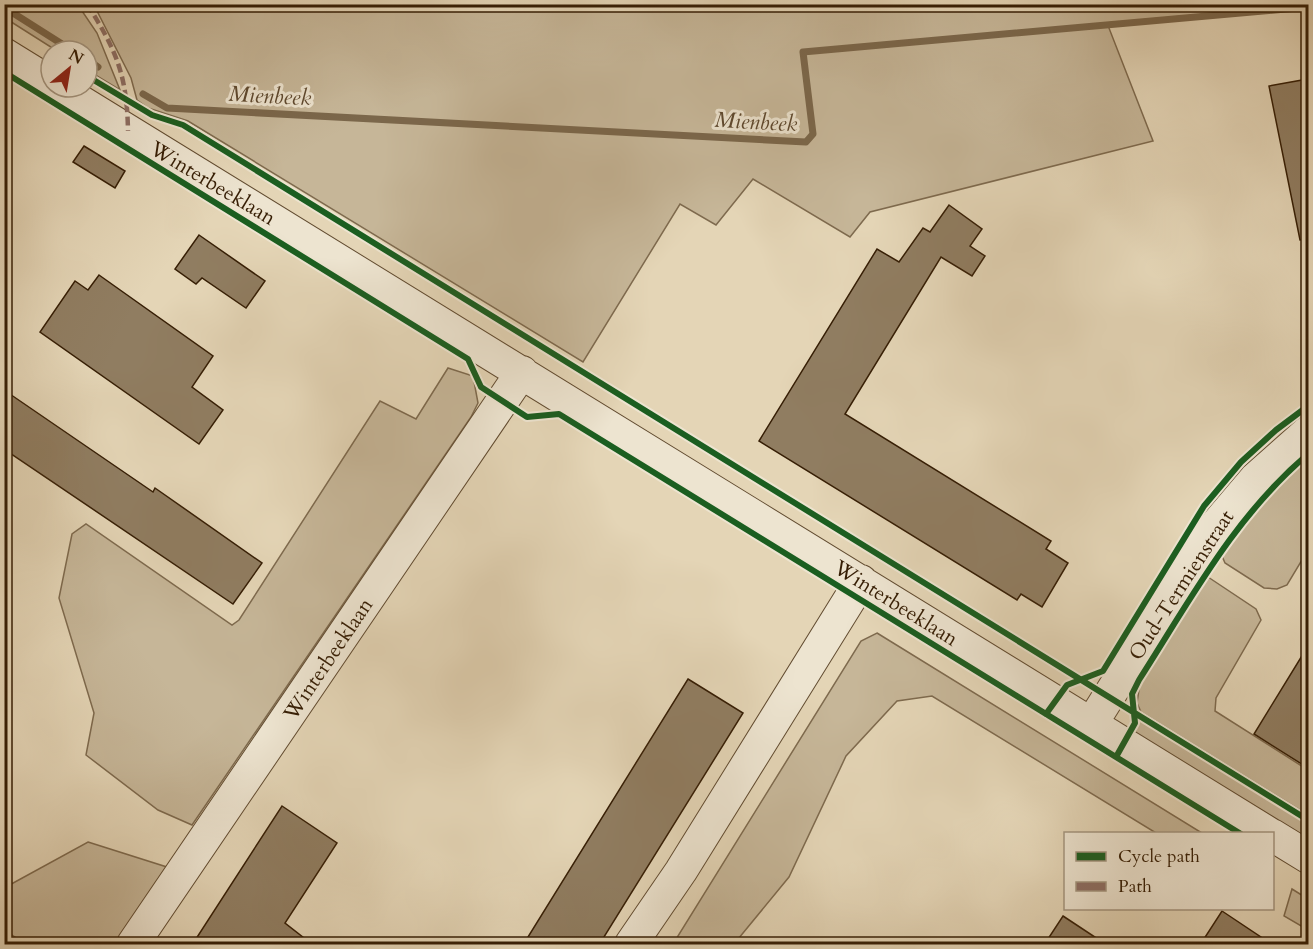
<svg xmlns="http://www.w3.org/2000/svg" width="1313" height="949" viewBox="0 0 1313 949" font-family="Cardo,serif">
<style>
.green{fill:#c6b698;stroke:#7e6a4e;stroke-width:1.5}
.lines{fill:none;stroke-linecap:round;stroke-linejoin:round}
.stream{stroke:#7b674b;stroke-width:7}
.building{fill:#907d61;stroke:#361e05;stroke-width:1.5}
.minor-casing{stroke:#624c31;stroke-width:34}
.minor{stroke:#ede4d0;stroke-width:32}
.quiet{stroke:#8d6e63;stroke-width:4.5;stroke-dasharray:9 4.5;stroke-linecap:butt}
.cycleway-casing{stroke:#ede4d0;stroke-width:10}
.cycleway{stroke:#1b5e20;stroke-width:6}
.labels{text-anchor:middle;stroke-width:6;stroke-linejoin:round;paint-order:stroke}
.street-label{font-size:21px;fill:#361e05;stroke:#ede4d0}
.water-label{font-size:22px;font-style:italic;fill:#5e482e;stroke:#ede4d0}
</style>
<rect width="100%" height="100%" fill="#e4d5b6"/>
<filter id="stains"><feTurbulence type="fractalNoise" baseFrequency=".00333" numOctaves="4"/><feColorMatrix values="0 0 0 0 .2 0 0 0 0 .09 0 0 0 0 .02 0 0 0 .5 -.17"/></filter>
<radialGradient id="worn" r=".72"><stop offset=".6" stop-color="#630" stop-opacity="0"/><stop offset="1" stop-color="#630" stop-opacity=".3"/></radialGradient>
<path class="green" d="M 4,5 L 78,5 L 97,33 L 120,90 L 87,70 L 87,51 L 57,51 L 5,18 Z
M 94,5 L 1308,4 L 1308,5 L 1107,23 L 1153,141 L 870,212 L 850,237 L 753,179 L 716,225 L 680,204 L 583,362 L 188,121 L 148,108 L 137,100 L 131,78 Z
M 448,368 L 473,376 L 478,403 L 471,417 L 192,825 L 158,810 L 86,755 L 94,713 L 59,598 L 72,534 L 86,524 L 232,625 L 239,620 L 380,401 L 416,419 Z
M 1308,459 L 1308,550 L 1287,585 L 1277,589 L 1264,588 L 1225,563 L 1222,556 C 1247,519 1273,488 1308,459 Z
M 1208,577 L 1256,609 L 1261,620 L 1216,698 L 1215,711 L 1308,770 L 1308,815 L 1141,712 L 1137,703 L 1140,683 Z
M 877,633 L 1202,833 L 1156,833 L 932,696 L 897,701 L 846,756 L 789,877 L 734,944 L 673,944 L 861,641 Z
M 1139,718 L 1308,823 L 1308,841 L 1140,737 L 1135,732 Z
M 88,842 L 170,868 L 117,944 L 25,944 L 5,930 L 4,888 Z
M 1292,889 L 1308,899 L 1308,930 L 1284,916 Z"/>
<g class="lines">
<path class="stream" d="M 13,13 L 73,51
M 87,59 L 98,67
M 143,94 L 167,108 L 806,142 L 813,134 L 803,52 L 1308,7"/>
</g>
<path class="building" d="M 1308,79 L 1308,239 L 1300,240 L 1269,86 Z
M 84,146 L 125,171 L 115,188 L 73,162 Z
M 949,205 L 982,229 L 970,246 L 985,256 L 972,276 L 941,257 L 845,414 L 1051,541 L 1046,549 L 1068,563 L 1042,607 L 1021,594 L 1017,600 L 759,441 L 877,249 L 899,262 L 923,228 L 930,232 Z
M 199,235 L 265,281 L 246,308 L 202,278 L 196,284 L 175,269 Z
M 99,275 L 213,356 L 192,387 L 223,410 L 199,444 L 40,332 L 75,281 L 88,290 Z
M 4,390 L 153,492 L 155,488 L 262,563 L 233,604 L 4,449 Z
M 1308,646 L 1308,768 L 1254,734 Z
M 688,679 L 743,713 L 599,945 L 523,945 Z
M 282,806 L 337,843 L 285,923 L 313,945 L 192,945 Z
M 1222,911 L 1273,945 L 1200,945 Z
M 1063,916 L 1107,945 L 1044,945 Z"/>
<g class="lines">
<defs>
<path id="minor" d="M 4,54 L 51,83
M 57,87 L 1270,834
M 1092,723 L 1216,525 L 1255,479 L 1308,432
M 1272,835 L 1308,857
M 133,944 L 522,372
M 631,944 L 681,871 L 861,581"/>
</defs>
<use href="#minor" class="minor-casing"/>
<use href="#minor" class="minor"/>
<path class="quiet" d="M 87,4 C 117,51 127,76 128,131"/>
<defs>
<path id="cycleway" d="M 4,72 L 468,359 L 481,387 L 527,417 L 559,414 L 1241,834
M 87,76 L 152,115 L 183,125 L 1308,820
M 1046,714 L 1067,685 L 1103,671 L 1204,506 L 1241,462 L 1276,430 L 1308,406
M 1116,757 L 1135,723 L 1132,694 L 1139,680 C 1191,599 1234,517 1308,454"/>
</defs>
<use href="#cycleway" class="cycleway-casing"/>
<use href="#cycleway" class="cycleway"/>
</g>
<g class="labels">
<g class="street-label">
<text transform="translate(213 183) rotate(31)" y="7">Winterbeeklaan</text>
<text transform="translate(1181 585) rotate(-57)" y="7">Oud-Termienstraat</text>
<text transform="translate(896 603) rotate(32)" y="7">Winterbeeklaan</text>
<text transform="translate(328 659) rotate(-56)" y="7">Winterbeeklaan</text>
</g>
<g class="water-label">
<text transform="translate(270 95) rotate(3)" y="8">Mienbeek</text>
<text transform="translate(756 121) rotate(3)" y="8">Mienbeek</text>
</g>
</g>
<rect width="1313" height="949" fill="none" stroke="#e4d5b6" stroke-width="24"/>
<rect x="6" y="6" width="1301" height="937" fill="none" stroke="#361e05" stroke-width="3"/>
<rect x="12" y="12" width="1289" height="925" fill="none" stroke="#361e05" stroke-width="1.5"/>
<rect x="1064" y="832" width="210" height="78" fill="#ede4d0" stroke="#a4957f" stroke-width="1.5"/>
<rect x="1076" y="852" width="30" height="9" fill="#1b5e20" stroke="#a4957f" stroke-width="1.5"/>
<text x="1118" y="862" font-size="18" fill="#361e05">Cycle path</text>
<rect x="1076" y="882" width="30" height="9" fill="#8d6e63" stroke="#a4957f" stroke-width="1.5"/>
<text x="1118" y="892" font-size="18" fill="#361e05">Path</text>
<g transform="translate(69 69) rotate(30)"><circle r="28" fill="#ede4d0" stroke="#a4957f" stroke-width="1.5"/>
<path d="M0-4.5L10 22L0 15L-10 22Z" fill="#8f2418"/>
<text y="-9" font-size="16" font-weight="bold" text-anchor="middle" fill="#361e05">N</text>
</g>
<rect width="100%" height="100%" filter="url(#stains)"/>
<rect width="100%" height="100%" fill="url(#worn)"/>
</svg>
